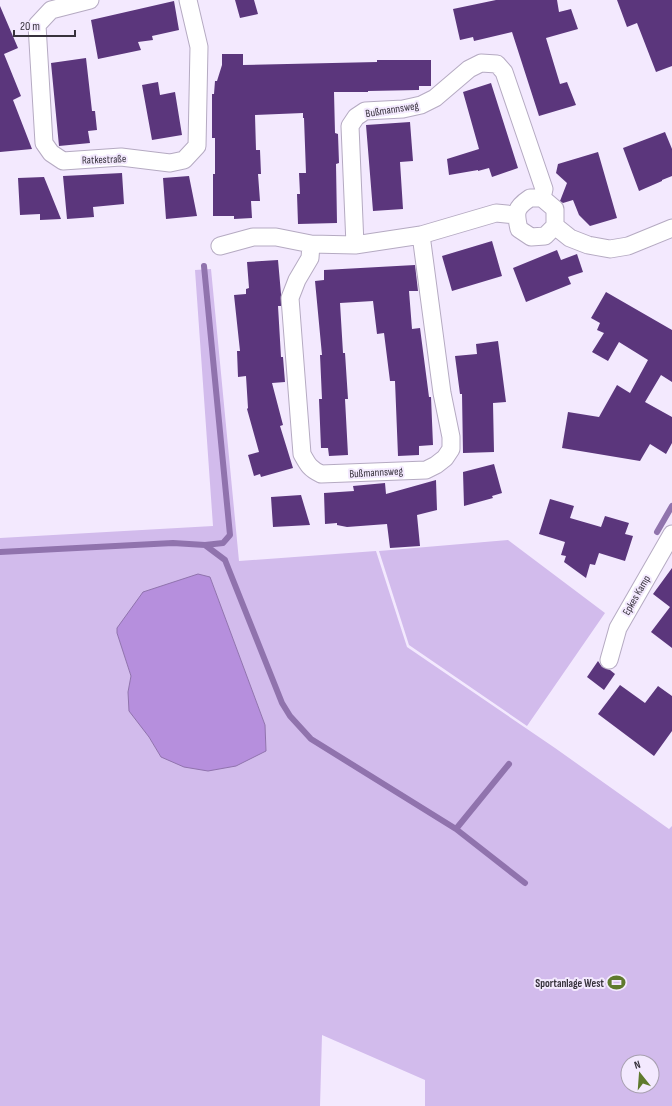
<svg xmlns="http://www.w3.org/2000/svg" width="672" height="1106" viewBox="0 0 672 1106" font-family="'Sofia Sans Condensed',sans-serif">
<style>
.green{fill:#d2bbec;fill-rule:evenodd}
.water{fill:#b68fdd;stroke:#9073ad}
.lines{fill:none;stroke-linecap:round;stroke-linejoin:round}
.stream{stroke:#9073ad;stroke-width:6}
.building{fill:#5b367c}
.street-casing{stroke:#b5aac2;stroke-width:19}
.street{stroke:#fff;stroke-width:17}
.labels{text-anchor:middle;stroke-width:4;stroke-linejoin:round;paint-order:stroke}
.street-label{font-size:11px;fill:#37323c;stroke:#f3e9fe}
.poi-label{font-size:11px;font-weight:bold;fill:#37323c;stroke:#f3e9fe;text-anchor:end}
</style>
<rect width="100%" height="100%" fill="#f3e9fe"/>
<path class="green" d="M 211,269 L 239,561 L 376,551 L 407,647 L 555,748 L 669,829 L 672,826 L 672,1106 L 425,1106 L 425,1080 L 322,1035 L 320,1106 L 0,1106 L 0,538 L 213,526 L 195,270 ZM 210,577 L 265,725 L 266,751 L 161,757 L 149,737 L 128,692 L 131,676 L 117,633 L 117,628 ZM 628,1062 L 652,1062 L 652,1086 L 628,1086 Z
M 508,540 L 605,613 L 527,726 L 409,645 L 379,551 Z"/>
<path class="water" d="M 198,574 L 210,577 L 265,725 L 266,751 L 236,766 L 208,771 L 184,767 L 161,757 L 149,737 L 129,711 L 128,692 L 131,676 L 117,633 L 117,628 L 143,592 Z"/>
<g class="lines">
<path class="stream" d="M 204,266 L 230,535 L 223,543 L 205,545
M 657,532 L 672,506
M 0,552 L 173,543 L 205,545 L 225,560 L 282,703 L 290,716 L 311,739 L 456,829 L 525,883
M 456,829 L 509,764"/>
</g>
<path class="building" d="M 235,0 L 254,0 L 258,14 L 240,18 Z
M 496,0 L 557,0 L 559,12 L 571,9 L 578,29 L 546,38 L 560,84 L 567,82 L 576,105 L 539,116 L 512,32 L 474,41 L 473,37 L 460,40 L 453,9 Z
M 617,0 L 672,0 L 672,66 L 656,72 L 637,23 L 627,27 Z
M 174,1 L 179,30 L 152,36 L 153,40 L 138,42 L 141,50 L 98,59 L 91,20 Z
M 0,6 L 18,48 L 4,54 L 21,96 L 13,100 L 32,149 L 0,152 Z
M 222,54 L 243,54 L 243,65 L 377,62 L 377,60 L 431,60 L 431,86 L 419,86 L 419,90 L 368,91 L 368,92 L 334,92 L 335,133 L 338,134 L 339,163 L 336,164 L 337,223 L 298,224 L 297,194 L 300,194 L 299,173 L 306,173 L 304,118 L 303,118 L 303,113 L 255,115 L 256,150 L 260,150 L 261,174 L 258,174 L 260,201 L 251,201 L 252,218 L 234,219 L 234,216 L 213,216 L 213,174 L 215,174 L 215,138 L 212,138 L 212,94 L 214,94 L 215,81 L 217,81 L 222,65 Z
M 86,58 L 92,111 L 95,111 L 97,130 L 88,131 L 90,143 L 59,146 L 51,63 Z
M 158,82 L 160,95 L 175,92 L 182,135 L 152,140 L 142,85 Z
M 491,83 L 518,168 L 492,177 L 489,168 L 478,171 L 478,170 L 449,175 L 447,159 L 479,149 L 463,92 Z
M 410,122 L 413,161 L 400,162 L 403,209 L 373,211 L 366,125 Z
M 665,132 L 672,149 L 672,176 L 662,180 L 662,181 L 639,191 L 623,148 Z
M 598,152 L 617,218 L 590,226 L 579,215 L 573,200 L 563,203 L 560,201 L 567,183 L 556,173 L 558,164 Z
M 122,173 L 124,204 L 93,207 L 94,217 L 67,219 L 63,176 Z
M 189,176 L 197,216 L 166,219 L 163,178 Z
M 44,177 L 61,219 L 40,220 L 40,214 L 20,215 L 18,178 Z
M 492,241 L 502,276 L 452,291 L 442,256 Z
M 557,250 L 561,260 L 577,254 L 583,272 L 568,277 L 571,284 L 526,302 L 513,268 Z
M 278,260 L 281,294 L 281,306 L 278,306 L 281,357 L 283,357 L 285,382 L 272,383 L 283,425 L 280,426 L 293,468 L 261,477 L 260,474 L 254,476 L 248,455 L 259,452 L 247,409 L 248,408 L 246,376 L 238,377 L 237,351 L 240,351 L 234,295 L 246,294 L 246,289 L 249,288 L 247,262 Z
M 415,265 L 418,291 L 409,291 L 412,329 L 420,328 L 429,397 L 431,397 L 433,445 L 419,446 L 419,455 L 398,456 L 395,381 L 390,381 L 384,333 L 377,334 L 373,301 L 340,303 L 343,353 L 345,353 L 348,399 L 345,399 L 348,455 L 329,456 L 328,448 L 321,448 L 319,399 L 322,399 L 320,355 L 322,355 L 315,281 L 324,280 L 324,270 Z
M 606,292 L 672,330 L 672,382 L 661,375 L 645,402 L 672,417 L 672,443 L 666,454 L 650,444 L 640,461 L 562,448 L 568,412 L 599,417 L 617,385 L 630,393 L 648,360 L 619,342 L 608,361 L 592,352 L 604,333 L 597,330 L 600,323 L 591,318 Z
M 498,341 L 506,402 L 493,403 L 494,452 L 463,453 L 462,394 L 460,394 L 455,356 L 477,354 L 476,344 Z
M 494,464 L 502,493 L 492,496 L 493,498 L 464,506 L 463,472 Z
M 436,480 L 437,510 L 417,515 L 420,546 L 390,548 L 387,524 L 347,527 L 337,525 L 337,523 L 325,524 L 324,493 L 354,491 L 353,486 L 385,483 L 386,494 Z
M 301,495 L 310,525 L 273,527 L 271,497 Z
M 550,499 L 574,506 L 570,518 L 601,527 L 605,516 L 629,523 L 625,534 L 633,536 L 625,561 L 599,553 L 595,565 L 590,564 L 586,578 L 564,562 L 566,556 L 561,555 L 565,542 L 539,534 Z
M 672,568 L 672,648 L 651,632 L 670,607 L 653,594 Z
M 598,661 L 602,667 L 610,670 L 615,674 L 604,690 L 587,677 Z
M 620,685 L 645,703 L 658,686 L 672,696 L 672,731 L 654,756 L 598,714 Z"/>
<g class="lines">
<defs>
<path id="street" d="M 90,0 L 51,10 L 37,25 L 44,143 L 51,153 L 63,161 L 121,157 L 170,163 L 184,160 L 197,146 L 199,47 L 188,0
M 530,198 L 542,198 L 555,209 L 555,226 L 545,236 L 531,237 L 519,229 C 515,212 515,208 530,198 Z
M 555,226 L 570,238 L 588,245 L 610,249 L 628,246 L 672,228
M 311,244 L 310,258 L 297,280 L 290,298 L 302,454 C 308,465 310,469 321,474 L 426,470 L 436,465 L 445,458 L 451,449 L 451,437 L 442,393 L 421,235
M 355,245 L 350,126 L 356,117 L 365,111 L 403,109 L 421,105 L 435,98 L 469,69 L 481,63 L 497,64 L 504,72 L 544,189 L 542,198
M 220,246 L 253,237 L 276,237 L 311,244 L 355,245 L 421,235 L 496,213 L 516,215
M 609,660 L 618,628 L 672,534"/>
</defs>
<use href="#street" class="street-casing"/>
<use href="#street" class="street"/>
</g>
<defs>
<symbol id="stadium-bare" viewBox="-9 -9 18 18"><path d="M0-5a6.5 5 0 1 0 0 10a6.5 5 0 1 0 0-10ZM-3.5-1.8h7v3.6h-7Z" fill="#5f7a2e" stroke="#f3e9fe" stroke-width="2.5" paint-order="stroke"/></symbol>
</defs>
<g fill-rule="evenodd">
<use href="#stadium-bare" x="604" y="970" width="25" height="25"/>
</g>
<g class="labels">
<g class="street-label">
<text transform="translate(392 109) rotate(-9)" y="4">Bußmannsweg</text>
<text transform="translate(104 159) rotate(-2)" y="4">Ratkestraße</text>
<text transform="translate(376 472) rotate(-3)" y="4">Bußmannsweg</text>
<text transform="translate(636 595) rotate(-60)" y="4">Epkes Kamp</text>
</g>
<g class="poi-label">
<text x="604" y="987">Sportanlage West</text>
</g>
</g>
<g transform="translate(640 1074) rotate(343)"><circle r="19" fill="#f3e9fe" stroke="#a8a0b0"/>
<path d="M0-3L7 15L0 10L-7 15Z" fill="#5f7a2e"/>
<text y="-6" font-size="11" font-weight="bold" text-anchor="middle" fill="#37323c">N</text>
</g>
<path d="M14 30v6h61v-6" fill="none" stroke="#37323c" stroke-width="2"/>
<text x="20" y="30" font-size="12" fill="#37323c" stroke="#f3e9fe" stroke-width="3" paint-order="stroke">20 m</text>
</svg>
